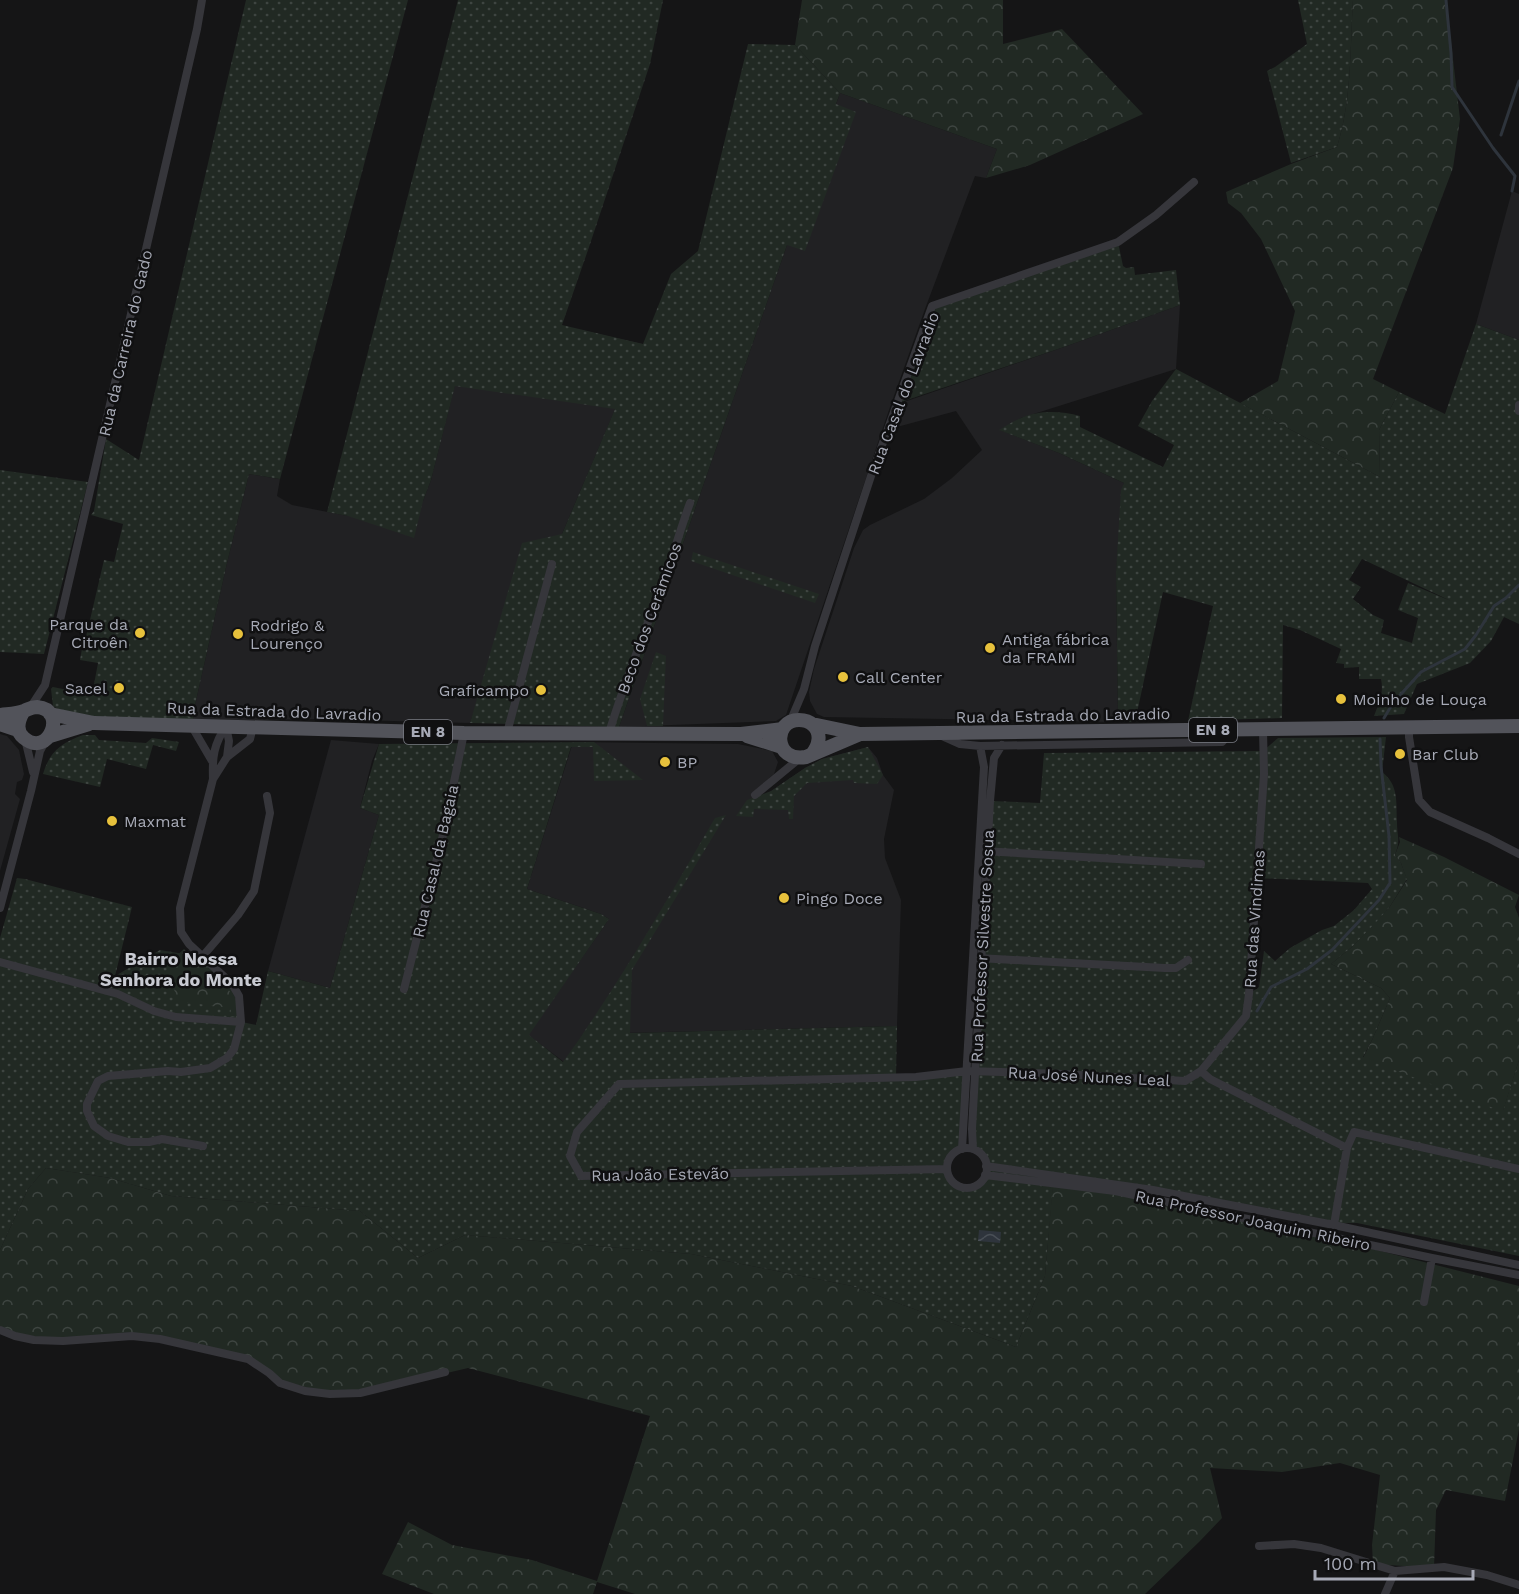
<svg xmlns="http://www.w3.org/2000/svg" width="1519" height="1594" viewBox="0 0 1519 1594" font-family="'Work Sans',sans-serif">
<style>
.built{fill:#212123}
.grass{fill:url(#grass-dots);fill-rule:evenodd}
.forest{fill:url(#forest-crowns)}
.water{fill:url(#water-waves)}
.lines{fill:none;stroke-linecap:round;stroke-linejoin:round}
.stream{stroke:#2e343c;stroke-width:3}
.minor{stroke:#36363b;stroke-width:8}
.primary{stroke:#52535a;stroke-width:14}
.poi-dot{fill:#e7c13c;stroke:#101011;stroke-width:2}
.labels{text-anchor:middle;stroke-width:5;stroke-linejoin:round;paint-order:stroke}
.shield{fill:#101011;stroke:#7a7c84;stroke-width:1.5}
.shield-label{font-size:15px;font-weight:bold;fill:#a7aab6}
.street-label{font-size:16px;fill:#a7aab6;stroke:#101011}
.poi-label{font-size:16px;fill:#a7aab6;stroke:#101011;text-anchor:start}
.neighbourhood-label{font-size:18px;font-weight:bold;fill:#c8cad2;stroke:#101011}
</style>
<defs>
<pattern id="grass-dots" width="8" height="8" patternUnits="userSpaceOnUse" patternTransform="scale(1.5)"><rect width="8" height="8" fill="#212923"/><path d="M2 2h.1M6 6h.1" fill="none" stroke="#3e4541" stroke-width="1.8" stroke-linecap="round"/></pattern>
<pattern id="forest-crowns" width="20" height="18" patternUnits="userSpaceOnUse" patternTransform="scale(1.5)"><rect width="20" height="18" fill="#212923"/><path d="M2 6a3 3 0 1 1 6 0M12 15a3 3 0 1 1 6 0" fill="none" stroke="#3e4541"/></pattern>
<pattern id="water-waves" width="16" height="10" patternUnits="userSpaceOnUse" patternTransform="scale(1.5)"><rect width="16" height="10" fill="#2e343c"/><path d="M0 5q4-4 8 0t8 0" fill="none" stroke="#494f56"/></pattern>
</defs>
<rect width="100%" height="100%" fill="#151516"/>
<path class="built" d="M 840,93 L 997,149 L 986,178 L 975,176 L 925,309 L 890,407 L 786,715 L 776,721 L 619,727 Z
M 1512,191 L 1519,194 L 1519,340 L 1476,324 Z
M 1180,305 L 1176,369 L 1021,418 L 1000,430 L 1059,453 L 1124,483 L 1116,572 L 1118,722 L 824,717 L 817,714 L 810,701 L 809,692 L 814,669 L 854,548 L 863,530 L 870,525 L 924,499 L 952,478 L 982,450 L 956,411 L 897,427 L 904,402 L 1064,347 Z
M 473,313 L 519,316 L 643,344 L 562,534 L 478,699 L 470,723 L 315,719 L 193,721 L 195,705 L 227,563 L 249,474 L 280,479 L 277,496 L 292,505 L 348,516 L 423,501 L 431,480 Z
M 0,734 L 7,736 L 19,750 L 24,774 L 22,780 L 17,782 L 15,794 L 20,799 L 0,871 Z
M 331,740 L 379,744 L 372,761 L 360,808 L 379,815 L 330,988 L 268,971 Z
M 573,742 L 738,744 L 772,751 L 778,762 L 774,774 L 766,781 L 751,797 L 767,794 L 805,768 L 822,759 L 868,747 L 877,758 L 883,775 L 894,790 L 884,839 L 885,858 L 901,900 L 897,1026 L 583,1034 L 564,1062 L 528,1035 L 609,919 L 601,914 L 527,889 Z"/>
<path class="grass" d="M 246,0 L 408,0 L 280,479 L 249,474 L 227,563 L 195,705 L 193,721 L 88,717 L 58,709 L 53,706 L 51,689 L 53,687 L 92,695 L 98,663 L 80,660 L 84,637 L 86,637 L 104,560 L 114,562 L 123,524 L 91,515 L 94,511 L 106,439 L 139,460 Z
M 458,0 L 663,0 L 650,64 L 588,250 L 562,325 L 643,344 L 671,274 L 698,251 L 748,44 L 795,45 L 840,93 L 836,104 L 856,112 L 805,251 L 787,245 L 619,727 L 470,723 L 522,543 L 562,534 L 615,409 L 455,386 L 431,480 L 423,501 L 414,538 L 348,516 L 327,512 Z
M 1298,0 L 1353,0 C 1350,48 1352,100 1337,147 L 1291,163 L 1267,71 L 1275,67 L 1307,44 Z
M 1118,242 L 1123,266 L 1126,268 L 1134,267 L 1135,275 L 1176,270 L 1180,305 L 1064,347 L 904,401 L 897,427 L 891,420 L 932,306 Z
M 1476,324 L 1519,340 L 1519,624 L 1504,617 L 1491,641 L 1470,663 L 1417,684 L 1404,714 L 1374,716 C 1379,703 1384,693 1381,679 L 1359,679 L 1359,667 L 1344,668 L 1344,664 L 1336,663 L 1341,649 L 1300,630 L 1283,625 L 1282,718 L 1188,721 L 1213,606 L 1163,592 L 1135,722 L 1118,722 L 1116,572 L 1121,490 L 1124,483 L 1059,453 L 999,430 C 1006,426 1013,421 1021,418 C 1039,410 1061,411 1080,416 L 1080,427 L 1163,467 L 1174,445 L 1138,426 L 1152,401 L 1176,369 L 1380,477 L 1379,430 L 1399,392 L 1445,414 ZM 1362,559 L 1451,601 L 1408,583 L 1398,610 L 1418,618 L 1412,643 L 1381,633 L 1384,620 L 1373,615 L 1353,599 L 1361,587 L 1349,580 Z
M 0,470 L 88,482 L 44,654 L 0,652 Z
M 693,552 L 819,594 L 815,603 L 691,561 Z
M 656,652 L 666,656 L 663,726 L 647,726 L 640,699 Z
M 83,735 L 95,735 L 99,740 L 146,743 L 152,738 L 179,742 L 176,751 L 153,745 L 146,769 L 107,759 L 100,787 L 43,774 C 50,751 61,743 83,735 Z
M 1386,737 L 1382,772 C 1399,785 1396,802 1397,822 C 1397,838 1401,839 1395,855 L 1401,863 L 1407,879 L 1389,908 L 1377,922 L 1352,947 L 1331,964 L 1381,988 L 1390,998 L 1373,1038 L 1363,1057 L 1503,1110 L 1519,1060 L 1519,1256 L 1357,1223 L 1321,1223 L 1054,1176 L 1045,1276 L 1016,1347 L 852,1286 L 691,1254 L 465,1235 L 418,1258 L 360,1211 L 171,1196 L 110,1178 L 46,1168 L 28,1189 L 0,1250 L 0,938 L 17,878 L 25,879 L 132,907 L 115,976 L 160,950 L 202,957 L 232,984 L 242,1022 L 256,1025 L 268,971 L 330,988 L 379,815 L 360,808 L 379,744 L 594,742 L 643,780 L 594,781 L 593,747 L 571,747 L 527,889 L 601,914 L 609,919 L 529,1035 L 563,1062 C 619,984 667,900 715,818 L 726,815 L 632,970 L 630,1033 L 897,1026 L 896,1077 L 967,1071 L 962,1149 C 932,1162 954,1198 977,1184 C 983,1181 986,1175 986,1168 C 986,1159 980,1153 973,1149 L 990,801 L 1040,803 L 1044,753 L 1263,751 L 1278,738 ZM 1257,878 L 1368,883 L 1372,889 L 1354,910 L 1334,926 L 1322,930 L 1290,948 L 1275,961 L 1264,951 L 1259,987 L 1250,993 Z
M 868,747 L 883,775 L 877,784 L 854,783 L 853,780 L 807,783 L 794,796 L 793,819 L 789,819 L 788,810 L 754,809 L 753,817 L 736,816 L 747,800 L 771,791 L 805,768 L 822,759 Z"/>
<path class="forest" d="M 802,0 L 1003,0 L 1003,44 L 1062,29 L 1143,114 L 1030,165 L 986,178 L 997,149 L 840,93 L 795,45 Z
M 1353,0 L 1446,0 L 1460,119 L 1453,168 L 1373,379 L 1399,392 L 1379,430 L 1380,477 L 1240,403 L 1278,381 L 1295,311 L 1261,239 L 1241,213 L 1228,203 L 1226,192 L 1291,164 L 1337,147 C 1352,100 1350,48 1353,0 Z
M 1399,837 L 1444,857 L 1519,895 L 1515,907 L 1519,918 L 1519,1060 L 1503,1111 L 1496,1109 L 1363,1058 L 1373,1038 L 1390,998 L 1381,988 L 1331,964 L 1352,947 L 1377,921 L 1389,908 L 1407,880 L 1401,863 L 1395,855 L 1400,842 Z
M 184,949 L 187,952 L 189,950 C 208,968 235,986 238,1014 L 235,1017 L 230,1018 L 231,1008 L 175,1001 C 177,991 172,987 170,978 C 167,966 176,956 184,949 Z
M 46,1168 L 110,1178 L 171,1196 L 360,1211 L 418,1258 L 465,1235 L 691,1254 L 852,1286 L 1016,1347 L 1045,1276 L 1053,1182 L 1301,1231 L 1519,1286 L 1519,1429 L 1505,1501 L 1446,1490 L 1436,1510 L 1434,1568 L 1373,1564 L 1372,1545 L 1380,1475 L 1340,1463 L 1282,1472 L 1210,1468 L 1222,1518 L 1199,1542 L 1145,1594 L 635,1594 L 597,1582 L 593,1594 L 434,1594 L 382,1574 L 408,1522 L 452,1545 L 532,1560 L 597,1581 L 650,1416 L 468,1368 L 379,1389 L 330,1394 L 280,1383 L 248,1359 L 132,1336 L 34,1340 L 0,1328 L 0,1250 L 28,1189 Z"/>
<path class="water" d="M 979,1230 L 1001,1232 L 1000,1243 L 978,1241 Z"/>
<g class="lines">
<path class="stream" d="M 1446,0 L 1451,53 L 1452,87 L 1493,148 L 1515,176 L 1512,191
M 1501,135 L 1519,81
M 1384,718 L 1393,703 L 1421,672 L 1465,649 L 1476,635 L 1494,606 L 1506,598 L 1519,585
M 1257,1011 L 1271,987 L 1307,969 L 1332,950 L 1379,900 L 1390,883 L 1389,836 L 1381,766 L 1380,739"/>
<path class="minor" d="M 1519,405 L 1519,411
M 30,708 L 45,685 L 197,29 L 202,0
M 790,722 L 804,689 L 815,646 L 871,476 L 932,306 L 1118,242 L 1156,215 L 1194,182
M 191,725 L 212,761
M 1409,728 L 1409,737 L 1419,800 L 1430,812 L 1488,838 L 1519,854
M 507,733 L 552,564
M 609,733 C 625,680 646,629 665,577 C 674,553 681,527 690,503
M 940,735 L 960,744 L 980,746 L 1222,742 L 1233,730
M 25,739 L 33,772
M 227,757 L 250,739 L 253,727
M 213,779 C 212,757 214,744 226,726
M 755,795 L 800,758
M 983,851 L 1201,864
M 0,908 L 31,791 L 40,751 L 46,740
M 202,957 L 238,915 L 254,891 L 270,813 L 267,796
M 978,958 L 1165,968 L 1176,968 L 1188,960
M 0,962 L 118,994 L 154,1011 L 176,1017 L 241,1022
M 404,989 L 444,831 L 464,733
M 1201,1071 L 1210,1079 L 1347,1148
M 203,1146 L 162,1139 L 149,1142 L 128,1142 L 108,1136 L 94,1126 L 87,1111 L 87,1104 L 98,1081 L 108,1076 L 168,1071 L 181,1072 L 210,1068 L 227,1058 L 234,1049 L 241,1022 L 239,996 L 232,984 L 189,944 L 181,932 L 180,908 L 213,779 L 227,757 L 229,741 L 226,726
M947 1168a20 20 0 1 1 40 0a20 20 0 1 1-40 0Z
M 962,1149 L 984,767 L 980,746
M 973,1149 L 972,1129 L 990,801 L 994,758 L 1002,745
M 986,1166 L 1153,1190 L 1334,1225 L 1519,1265
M 947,1169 L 581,1176 L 570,1156 L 577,1132 L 619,1084 L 916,1077 L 967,1071 L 1062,1074 L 1185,1081 L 1201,1071 L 1246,1016 L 1249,994 L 1264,774 L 1263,730
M 985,1175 L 1115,1191 L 1432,1258 L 1519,1275
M 1334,1225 L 1347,1148 L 1354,1132 L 1519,1169
M 1424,1302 L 1432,1258
M 0,1330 L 15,1336 L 34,1340 L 63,1341 L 132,1336 L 160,1339 L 248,1359 L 269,1373 L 280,1383 L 305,1391 L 330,1394 L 360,1393 L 445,1372
M 1259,1546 L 1294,1544 L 1321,1548 L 1395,1571 L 1444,1567 L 1487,1575 L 1519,1585
M 1385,1594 L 1395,1571"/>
<path class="primary" d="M 50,714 L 94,723 L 464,733 L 741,734 L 783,729
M 0,715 C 7,714 17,714 24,711 C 29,709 31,707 37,707 C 68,709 49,759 24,738 C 15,731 18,721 23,712
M 0,724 L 18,730
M 812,724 L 860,734 L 1519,726
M 50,736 L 89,724
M 747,736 L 782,747
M 812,754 C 819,746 822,733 813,725 C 809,721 804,720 799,720 C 772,720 774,763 806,757 L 860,734"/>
</g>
<g class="poi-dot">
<circle cx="140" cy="633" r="6"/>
<circle cx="238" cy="634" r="6"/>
<circle cx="990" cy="648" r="6"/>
<circle cx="843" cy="677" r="6"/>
<circle cx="119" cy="688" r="6"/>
<circle cx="541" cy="690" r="6"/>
<circle cx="1341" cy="699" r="6"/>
<circle cx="1400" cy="754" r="6"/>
<circle cx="665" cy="762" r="6"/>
<circle cx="112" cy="821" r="6"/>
<circle cx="784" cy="898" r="6"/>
</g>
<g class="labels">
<g class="shield">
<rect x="1189" y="718" width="48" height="24" rx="4.5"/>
<rect x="404" y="720" width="48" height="24" rx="4.5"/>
</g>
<g class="shield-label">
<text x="1213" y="735">EN 8</text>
<text x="428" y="737">EN 8</text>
</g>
<g class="street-label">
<text transform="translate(125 343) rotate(-77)" y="6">Rua da Carreira do Gado</text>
<text transform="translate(903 393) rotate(-69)" y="6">Rua Casal do Lavradio</text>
<text transform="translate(649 618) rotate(-70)" y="6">Beco dos Cerâmicos</text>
<text transform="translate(274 711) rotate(2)" y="6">Rua da Estrada do Lavradio</text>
<text transform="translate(1063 715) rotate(-1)" y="6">Rua da Estrada do Lavradio</text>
<text transform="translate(435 861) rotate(-77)" y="6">Rua Casal da Bagaia</text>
<text transform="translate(1254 919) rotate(-86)" y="6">Rua das Vindimas</text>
<text transform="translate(982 946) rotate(-87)" y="6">Rua Professor Silvestre Sosua</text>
<text transform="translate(1089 1076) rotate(3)" y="6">Rua José Nunes Leal</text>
<text transform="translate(660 1174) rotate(-1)" y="6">Rua João Estevão</text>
<text transform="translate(1253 1220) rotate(12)" y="6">Rua Professor Joaquim Ribeiro</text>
</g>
<g class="poi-label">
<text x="128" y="630" text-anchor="end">Parque da<tspan x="128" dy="18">Citroên</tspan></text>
<text x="250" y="631">Rodrigo &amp;<tspan x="250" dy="18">Lourenço</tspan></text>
<text x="1002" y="645">Antiga fábrica<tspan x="1002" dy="18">da FRAMI</tspan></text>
<text x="855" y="683">Call Center</text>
<text x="107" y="694" text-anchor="end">Sacel</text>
<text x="529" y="696" text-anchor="end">Graficampo</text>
<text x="1353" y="705">Moinho de Louça</text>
<text x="1412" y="760">Bar Club</text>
<text x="677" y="768">BP</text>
<text x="124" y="827">Maxmat</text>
<text x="796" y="904">Pingo Doce</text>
</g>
<g class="neighbourhood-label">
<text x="181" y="965">Bairro Nossa<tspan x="181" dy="21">Senhora do Monte</tspan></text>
</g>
</g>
<path d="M1315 1570v9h158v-9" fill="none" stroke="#a7aab6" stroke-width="3"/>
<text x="1324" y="1570" font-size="18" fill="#a7aab6" stroke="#101011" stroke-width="4.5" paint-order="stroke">100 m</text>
</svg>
